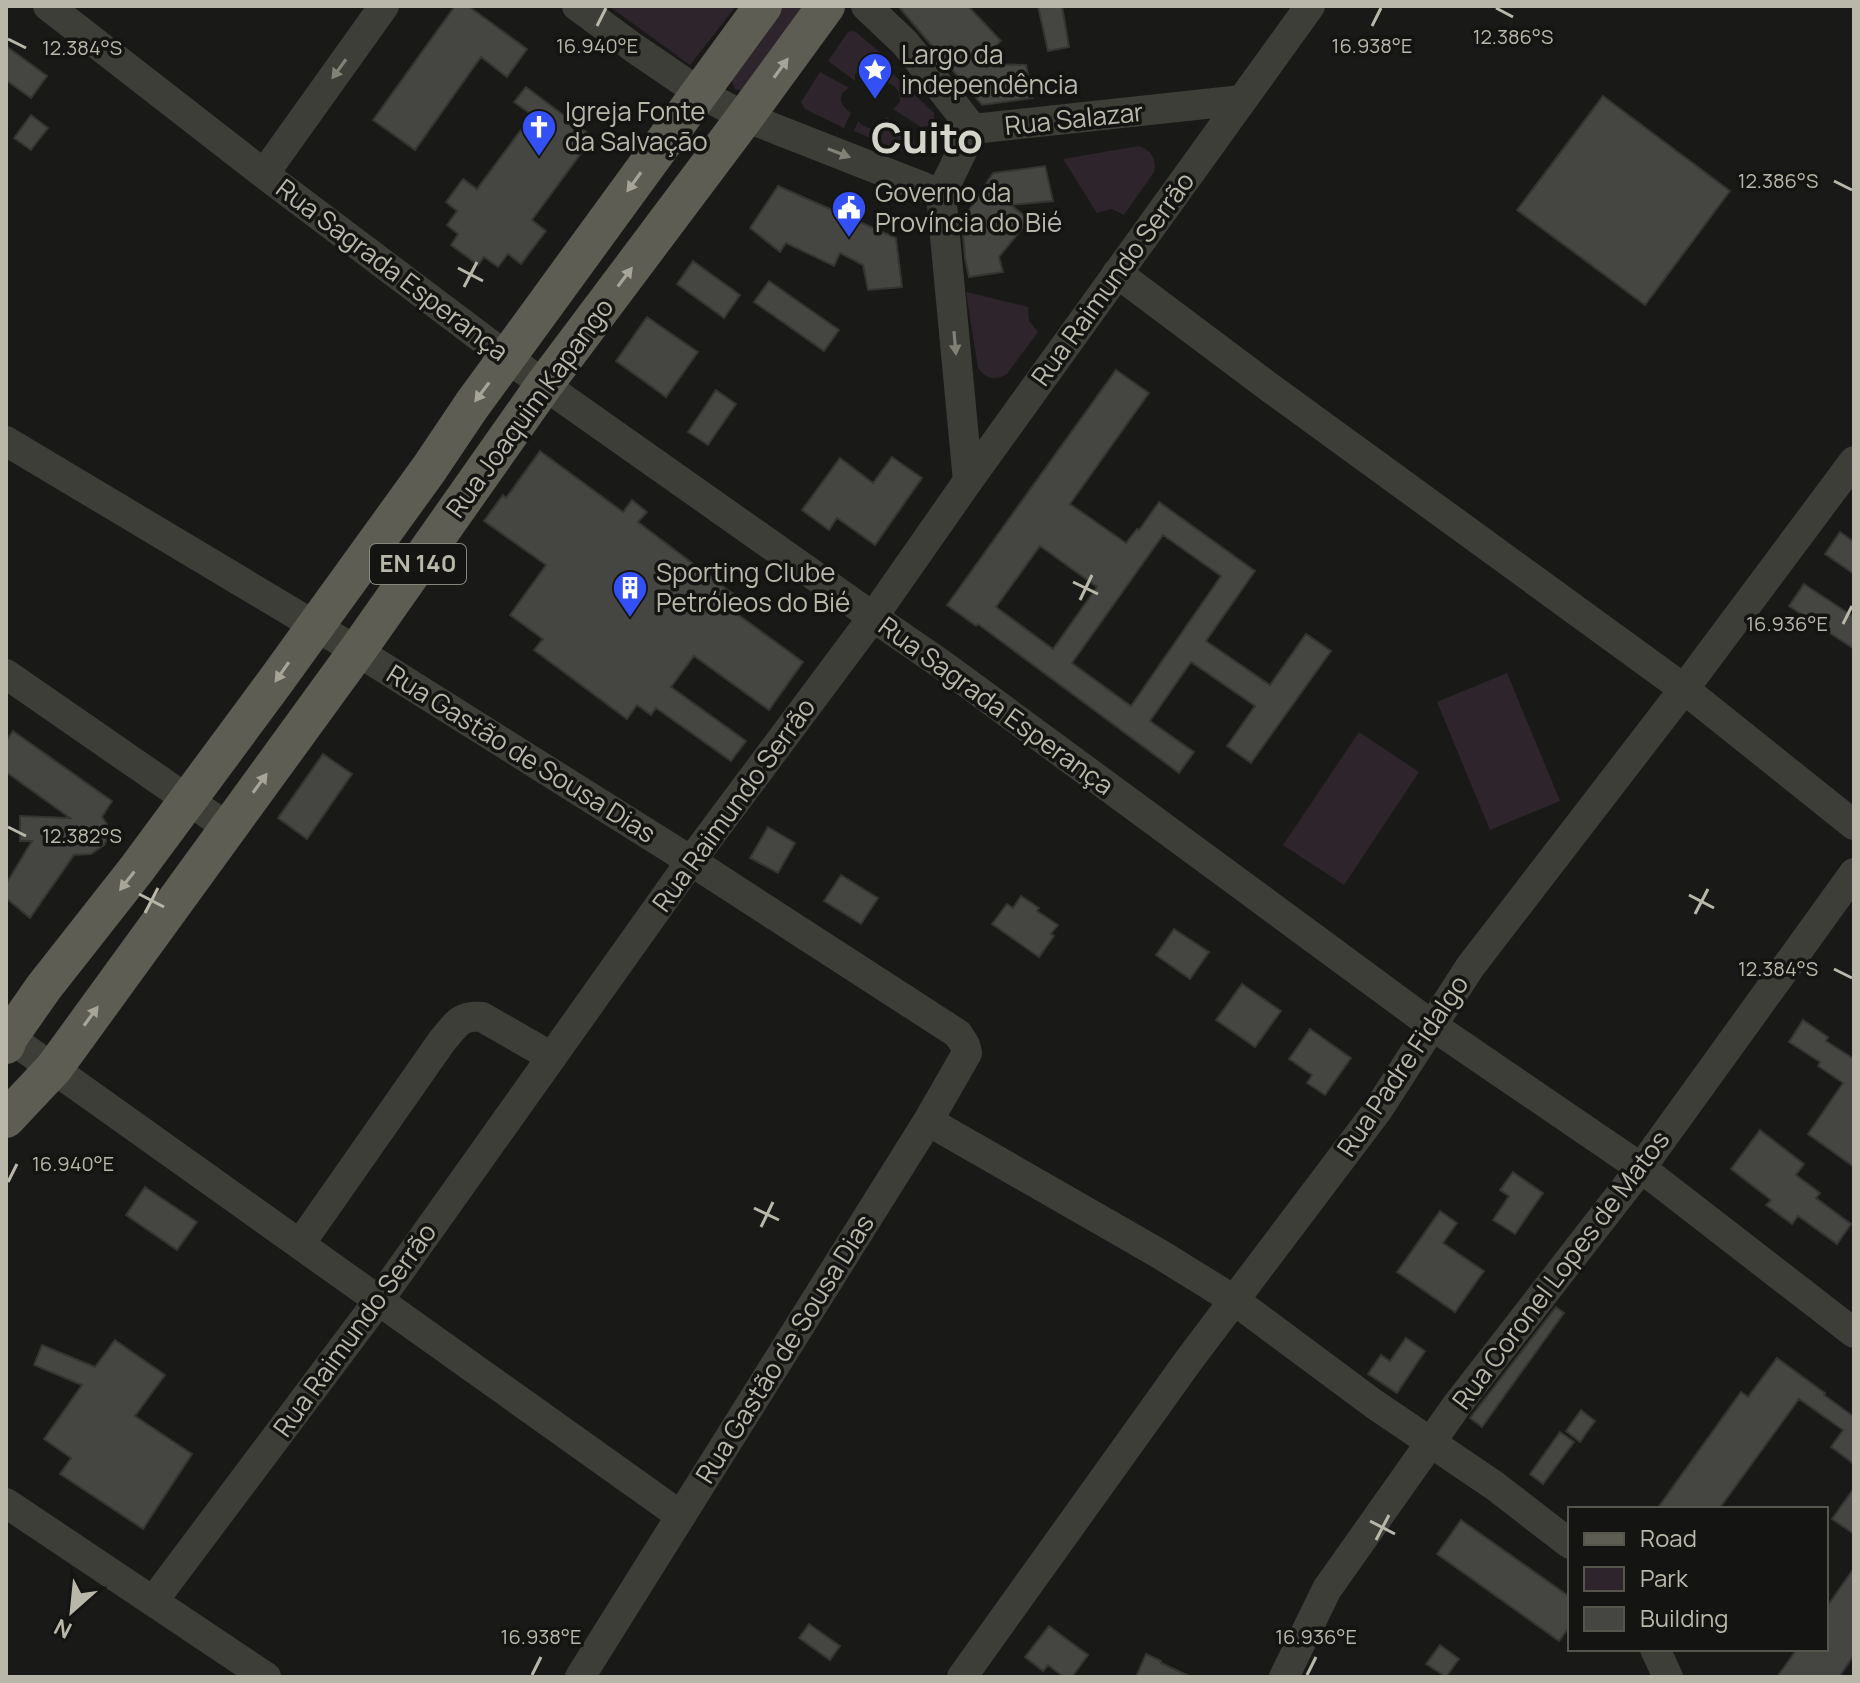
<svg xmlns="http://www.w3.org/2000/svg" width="1860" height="1683" viewBox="0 0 1860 1683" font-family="Manrope,sans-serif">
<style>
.green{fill:#2e252c}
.building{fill:#454641;stroke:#343531;stroke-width:2;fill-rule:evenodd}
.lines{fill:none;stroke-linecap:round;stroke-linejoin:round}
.minor{stroke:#3e3e38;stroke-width:30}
.major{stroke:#5d5d54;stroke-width:38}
.oneway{fill:#a7a598}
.oneway2{fill:#828176}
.ticks{fill:none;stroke:#b9b7a9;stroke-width:3}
.labels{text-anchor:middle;stroke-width:7;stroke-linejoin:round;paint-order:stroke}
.shield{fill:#141412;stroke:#88867c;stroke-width:2}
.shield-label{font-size:24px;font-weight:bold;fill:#b9b7a9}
.poi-label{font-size:26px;fill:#b9b7a9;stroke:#141412;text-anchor:start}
.street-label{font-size:26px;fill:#b9b7a9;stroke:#141412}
.town-label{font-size:42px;font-weight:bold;fill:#d5d4ca;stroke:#141412}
.ticks-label{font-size:20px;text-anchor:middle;fill:#b9b7a9;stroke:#141412;stroke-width:7;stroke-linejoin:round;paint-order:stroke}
</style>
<rect width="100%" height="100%" fill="#191917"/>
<path class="green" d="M 609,6 L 736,6 L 690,65 Z
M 779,6 L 806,6 L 742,91 L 735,89 L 731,79 Z
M 851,31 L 856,32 L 889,60 L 878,73 L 868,68 L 861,69 L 855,74 L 855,81 L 828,61 L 848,32 Z
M 820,72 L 849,88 C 836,95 840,106 851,113 L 844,128 L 805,109 L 801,102 Z
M 893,74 L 934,113 L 934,121 L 928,126 L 921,127 L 893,109 L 900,102 C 900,91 896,85 886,82 Z
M 887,117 L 913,135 L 915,147 L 909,152 L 905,153 L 854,131 L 858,121 C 865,128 872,131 882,126 Z
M 1139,146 C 1151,150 1157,159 1154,172 L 1124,215 L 1111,209 L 1097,213 L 1063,159 Z
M 966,292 L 1028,307 L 1029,321 L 1038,332 L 1007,374 C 996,381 986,379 978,368 Z
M 1507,673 L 1560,801 L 1490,830 L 1437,702 Z
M 1359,732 L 1419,772 L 1344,885 L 1283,845 Z"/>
<path class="building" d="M 455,6 L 468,6 L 527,49 L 507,77 L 481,57 L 415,150 L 373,120 Z
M 898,6 L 968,6 L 1001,41 L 976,64 L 1026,65 L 1033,98 L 982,105 Z
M 1038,6 L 1062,6 L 1069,47 L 1048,51 Z
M 6,46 L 47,76 L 31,98 L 6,80 Z
M 526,87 L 593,137 L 532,220 L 546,231 L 521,264 L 508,254 L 498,267 L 484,257 L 478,265 L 451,245 L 458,234 L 447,225 L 457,211 L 446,202 L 463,179 L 477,189 L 532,115 L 514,102 Z
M 1603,96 L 1730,191 L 1645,305 L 1517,210 Z
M 31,115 L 48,128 L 31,150 L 14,138 Z
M 1045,166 L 1053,201 L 1011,205 L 1029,220 L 999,257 L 1003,272 L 969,277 L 965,258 L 962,221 L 993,173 Z
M 778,186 L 896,238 L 902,287 L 868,290 L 863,265 L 840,253 L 834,266 L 786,243 L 780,252 L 750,228 Z
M 693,261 L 740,295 L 724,318 L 677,284 Z
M 769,281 L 839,330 L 824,351 L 754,302 Z
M 647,317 L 698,352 L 666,397 L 616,361 Z
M 1116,370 L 1149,393 L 1070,504 L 1126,543 L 1137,529 L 1139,530 L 1159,502 L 1255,571 L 1206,641 L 1270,685 L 1306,634 L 1331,651 L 1251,763 L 1227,746 L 1255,706 L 1191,662 L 1150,721 L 1194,752 L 1179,773 L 978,624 L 976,626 L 947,605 ZM 1163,535 L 1221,576 L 1131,706 L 1072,663 ZM 1040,546 L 1097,587 L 1053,649 L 996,607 Z
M 716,390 L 736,404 L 708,445 L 688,432 Z
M 540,451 L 623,512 L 632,500 L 647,512 L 638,522 L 737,597 L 729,608 L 803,662 L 769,710 L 694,656 L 671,687 L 746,741 L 731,761 L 656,708 L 651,715 L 637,705 L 627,719 L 534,650 L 543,639 L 510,615 L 546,565 L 484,521 L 503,495 L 506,498 Z
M 892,457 L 922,478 L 875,545 L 837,518 L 829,530 L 802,510 L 840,458 L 873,483 Z
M 1840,532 L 1854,542 L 1854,574 L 1825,554 Z
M 1804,584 L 1854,617 L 1854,649 L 1789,606 Z
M 13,731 L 112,801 L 102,817 L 107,824 L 108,831 L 107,839 L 104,845 L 91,854 L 74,855 L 30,918 L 6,898 L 6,884 L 32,841 L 20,841 L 20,816 L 70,818 L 6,772 L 6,741 Z
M 323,754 L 352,774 L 307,839 L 278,818 Z
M 768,827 L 795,843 L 778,873 L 750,858 Z
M 841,875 L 878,898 L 861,924 L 824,901 Z
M 1021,896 L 1039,908 L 1037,911 L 1058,925 L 1051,934 L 1054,936 L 1039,957 L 992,924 L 1007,904 L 1013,908 Z
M 1174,929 L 1209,952 L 1190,979 L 1156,955 Z
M 1242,984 L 1281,1011 L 1255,1047 L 1216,1020 Z
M 1803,1020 L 1828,1037 L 1826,1041 L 1854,1059 L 1854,1167 L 1808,1134 L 1843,1083 L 1818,1066 L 1820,1062 L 1789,1042 Z
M 1310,1029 L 1351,1058 L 1325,1095 L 1307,1083 L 1312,1075 L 1289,1059 Z
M 1760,1130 L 1804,1164 L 1796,1175 L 1820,1193 L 1816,1198 L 1851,1224 L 1837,1244 L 1798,1216 L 1792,1224 L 1766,1205 L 1771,1200 L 1731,1169 Z
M 1513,1172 L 1543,1193 L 1515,1234 L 1493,1220 L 1509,1196 L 1500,1190 Z
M 145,1187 L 197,1222 L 177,1250 L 126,1215 Z
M 1440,1211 L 1457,1223 L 1443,1243 L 1484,1271 L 1455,1312 L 1397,1272 Z
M 1556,1307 L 1564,1313 L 1482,1427 L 1470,1418 Z
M 1406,1338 L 1425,1351 L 1397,1393 L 1368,1374 L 1381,1355 L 1390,1361 Z
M 115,1340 L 165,1375 L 135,1416 L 192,1454 L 143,1529 L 60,1474 L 71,1458 L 44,1439 L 82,1385 L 34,1365 L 42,1345 L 95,1367 Z
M 1777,1358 L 1825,1393 L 1824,1395 L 1853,1416 L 1854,1415 L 1854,1464 L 1831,1447 L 1843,1430 L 1799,1399 L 1719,1509 L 1657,1509 L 1741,1392 L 1748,1397 Z
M 1581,1410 L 1595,1421 L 1580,1442 L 1566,1431 Z
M 1560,1432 L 1574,1442 L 1543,1484 L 1530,1474 Z
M 1854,1488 L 1854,1534 L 1832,1519 Z
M 1461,1520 L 1570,1597 L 1570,1626 L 1559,1641 L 1437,1554 Z
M 1854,1568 L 1854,1655 L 1839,1677 L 1777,1677 L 1797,1649 L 1826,1649 L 1826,1608 Z
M 809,1624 L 840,1646 L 830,1660 L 799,1638 Z
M 1049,1626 L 1088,1655 L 1072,1677 L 1064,1677 L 1048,1665 L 1043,1671 L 1025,1657 Z
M 1440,1645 L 1459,1659 L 1446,1677 L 1426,1664 Z
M 1146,1654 L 1161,1661 L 1161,1663 L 1191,1677 L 1136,1677 Z"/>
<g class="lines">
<path class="minor" d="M 48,6 L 264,174 L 544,385 L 873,617 L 944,666 L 1433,1026 L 1641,1168 L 1854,1333
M 577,6 L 634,48 L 700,93 L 745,117 L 941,194 L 968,481
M 866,6 L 905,43 L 973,129 L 1242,100
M 264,174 L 384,6
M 941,194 L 973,129
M 1117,273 L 1273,390 L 1684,689 L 1854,825
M 6,441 L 357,651 L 691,861 L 958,1034 L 965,1045 L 967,1053 L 928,1121 L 580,1677
M 6,674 L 227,827
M 6,1035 L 681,1516
M 928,1121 L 1158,1253 L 1234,1300 L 1374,1404 L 1495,1486 L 1570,1544
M 300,1244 L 442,1041 C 456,1025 459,1015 482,1017 L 552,1057
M 6,1503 L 266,1677
M 154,1600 L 379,1300 L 691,861 L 873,617 L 968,481 L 1310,6
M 1655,1649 L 1668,1677
M 962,1677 L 1189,1360 L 1377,1111 L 1470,967 L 1684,689 L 1854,461
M 1284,1677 L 1327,1589 L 1457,1405 L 1641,1168 L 1854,873"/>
<path class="major" d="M 6,1045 L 9,1037 L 44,987 L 136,870 L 275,682 L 429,469 L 472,405 L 763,6
M 6,1119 L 54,1068 L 357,651 L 544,385 L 745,117 L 826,6"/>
</g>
<defs><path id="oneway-solid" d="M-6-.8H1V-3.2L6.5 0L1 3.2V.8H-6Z" transform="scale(2)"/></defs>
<g class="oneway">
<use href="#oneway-solid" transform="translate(781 68) rotate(-54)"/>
<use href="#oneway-solid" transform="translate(634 182) rotate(126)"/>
<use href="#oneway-solid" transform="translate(625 277) rotate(-53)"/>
<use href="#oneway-solid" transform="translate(482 392) rotate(127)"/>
<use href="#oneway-solid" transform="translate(282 672) rotate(125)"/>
<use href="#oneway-solid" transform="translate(260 783) rotate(-54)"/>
<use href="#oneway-solid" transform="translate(127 881) rotate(128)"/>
<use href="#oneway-solid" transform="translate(91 1016) rotate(-54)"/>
</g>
<g class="oneway2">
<use href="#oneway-solid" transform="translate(339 69) rotate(126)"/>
<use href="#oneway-solid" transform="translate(839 153) rotate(21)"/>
<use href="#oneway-solid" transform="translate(955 343) rotate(85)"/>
</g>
<path class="ticks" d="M 1496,8 L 1513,17M 597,26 L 606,8M 1372,26 L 1381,8M 8,39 L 26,48M 1834,181 L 1852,190M 458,268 L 483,281M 464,287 L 477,262M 1073,582 L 1098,594M 1080,600 L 1092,575M 1843,624 L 1852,606M 8,827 L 26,836M 139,894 L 164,907M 1689,895 L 1714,908M 145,913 L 158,888M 1695,914 L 1708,889M 1834,969 L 1852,978M 8,1182 L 17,1164M 754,1208 L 779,1220M 761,1227 L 773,1202M 1370,1521 L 1395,1534M 1376,1540 L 1389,1515M 532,1675 L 541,1657M 1307,1675 L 1316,1657"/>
<defs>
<symbol id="sight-pin" viewBox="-11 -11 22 30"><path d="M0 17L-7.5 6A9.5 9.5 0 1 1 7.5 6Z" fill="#3350f5" stroke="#141412"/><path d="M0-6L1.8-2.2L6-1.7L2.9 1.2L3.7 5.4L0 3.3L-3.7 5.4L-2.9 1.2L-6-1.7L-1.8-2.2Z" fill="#fff"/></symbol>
<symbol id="church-pin" viewBox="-11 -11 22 30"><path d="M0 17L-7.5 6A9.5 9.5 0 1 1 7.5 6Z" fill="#3350f5" stroke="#141412"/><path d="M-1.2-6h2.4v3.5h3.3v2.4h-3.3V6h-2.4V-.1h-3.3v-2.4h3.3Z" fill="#fff"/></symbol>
<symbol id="civic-pin" viewBox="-11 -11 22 30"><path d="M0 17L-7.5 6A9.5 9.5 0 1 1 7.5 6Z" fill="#3350f5" stroke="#141412"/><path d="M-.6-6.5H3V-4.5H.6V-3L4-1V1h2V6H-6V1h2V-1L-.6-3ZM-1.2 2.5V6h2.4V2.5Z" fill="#fff"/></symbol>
<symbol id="building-pin" viewBox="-11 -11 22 30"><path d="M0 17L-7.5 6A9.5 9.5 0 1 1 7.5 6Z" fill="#3350f5" stroke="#141412"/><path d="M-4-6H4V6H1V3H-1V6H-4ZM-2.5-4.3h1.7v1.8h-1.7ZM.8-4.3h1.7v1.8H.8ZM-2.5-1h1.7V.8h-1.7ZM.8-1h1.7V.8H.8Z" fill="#fff"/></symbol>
</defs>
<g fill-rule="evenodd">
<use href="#sight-pin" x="855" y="50" width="40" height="54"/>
<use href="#church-pin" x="519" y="107" width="40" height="54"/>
<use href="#civic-pin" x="829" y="188" width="40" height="54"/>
<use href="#building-pin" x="610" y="568" width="40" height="54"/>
</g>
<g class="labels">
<rect class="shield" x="370" y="544" width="96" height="40" rx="6"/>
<g class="shield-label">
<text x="418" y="572">EN 140</text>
</g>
<g class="poi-label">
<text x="901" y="64">Largo da<tspan x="901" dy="30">independência</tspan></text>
<text x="565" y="121">Igreja Fonte<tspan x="565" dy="30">da Salvação</tspan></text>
<text x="875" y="202">Governo da<tspan x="875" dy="30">Província do Bié</tspan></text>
<text x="656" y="582">Sporting Clube<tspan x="656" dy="30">Petróleos do Bié</tspan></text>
</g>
<g class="street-label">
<text transform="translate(1074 119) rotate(-6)" y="9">Rua Salazar</text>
<text transform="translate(392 270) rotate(37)" y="9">Rua Sagrada Esperança</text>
<text transform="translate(1113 279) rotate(-54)" y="9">Rua Raimundo Serrão</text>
<text transform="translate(530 408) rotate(-54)" y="9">Rua Joaquim Kapango</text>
<text transform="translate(996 706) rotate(36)" y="9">Rua Sagrada Esperança</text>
<text transform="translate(521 754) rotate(32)" y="9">Rua Gastão de Sousa Dias</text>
<text transform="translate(734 805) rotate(-54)" y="9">Rua Raimundo Serrão</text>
<text transform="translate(1403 1066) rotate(-56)" y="9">Rua Padre Fidalgo</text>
<text transform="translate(1561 1270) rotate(-53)" y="9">Rua Coronel Lopes de Matos</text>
<text transform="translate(355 1330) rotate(-54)" y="9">Rua Raimundo Serrão</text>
<text transform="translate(785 1349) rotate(-58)" y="9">Rua Gastão de Sousa Dias</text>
</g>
<g class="town-label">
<text x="927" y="153">Cuito</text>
</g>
</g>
<g class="ticks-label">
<text x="1513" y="44">12.386°S</text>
<text x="597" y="53">16.940°E</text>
<text x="1372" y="53">16.938°E</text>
<text x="82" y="55">12.384°S</text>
<text x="1778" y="188">12.386°S</text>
<text x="1787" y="631">16.936°E</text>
<text x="82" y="843">12.382°S</text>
<text x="1778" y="976">12.384°S</text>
<text x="73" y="1171">16.940°E</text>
<text x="541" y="1644">16.938°E</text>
<text x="1316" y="1644">16.936°E</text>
</g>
<rect width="1860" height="1683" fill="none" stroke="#b9b7a9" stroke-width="16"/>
<rect x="1568" y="1507" width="260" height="144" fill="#141412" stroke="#56554e" stroke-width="2"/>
<rect x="1584" y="1533" width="40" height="12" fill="#5d5d54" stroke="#56554e" stroke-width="2"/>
<text x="1640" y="1547" font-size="24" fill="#b9b7a9">Road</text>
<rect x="1584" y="1567" width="40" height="24" fill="#2e252c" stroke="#56554e" stroke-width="2"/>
<text x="1640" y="1587" font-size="24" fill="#b9b7a9">Park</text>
<rect x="1584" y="1607" width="40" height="24" fill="#454641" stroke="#56554e" stroke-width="2"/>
<text x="1640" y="1627" font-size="24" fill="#b9b7a9">Building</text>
<g transform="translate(72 1611) rotate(207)" stroke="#141412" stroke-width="6" paint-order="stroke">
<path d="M0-6L14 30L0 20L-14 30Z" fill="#b9b7a9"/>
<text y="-12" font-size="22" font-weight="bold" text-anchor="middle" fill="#b9b7a9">N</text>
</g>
</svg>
